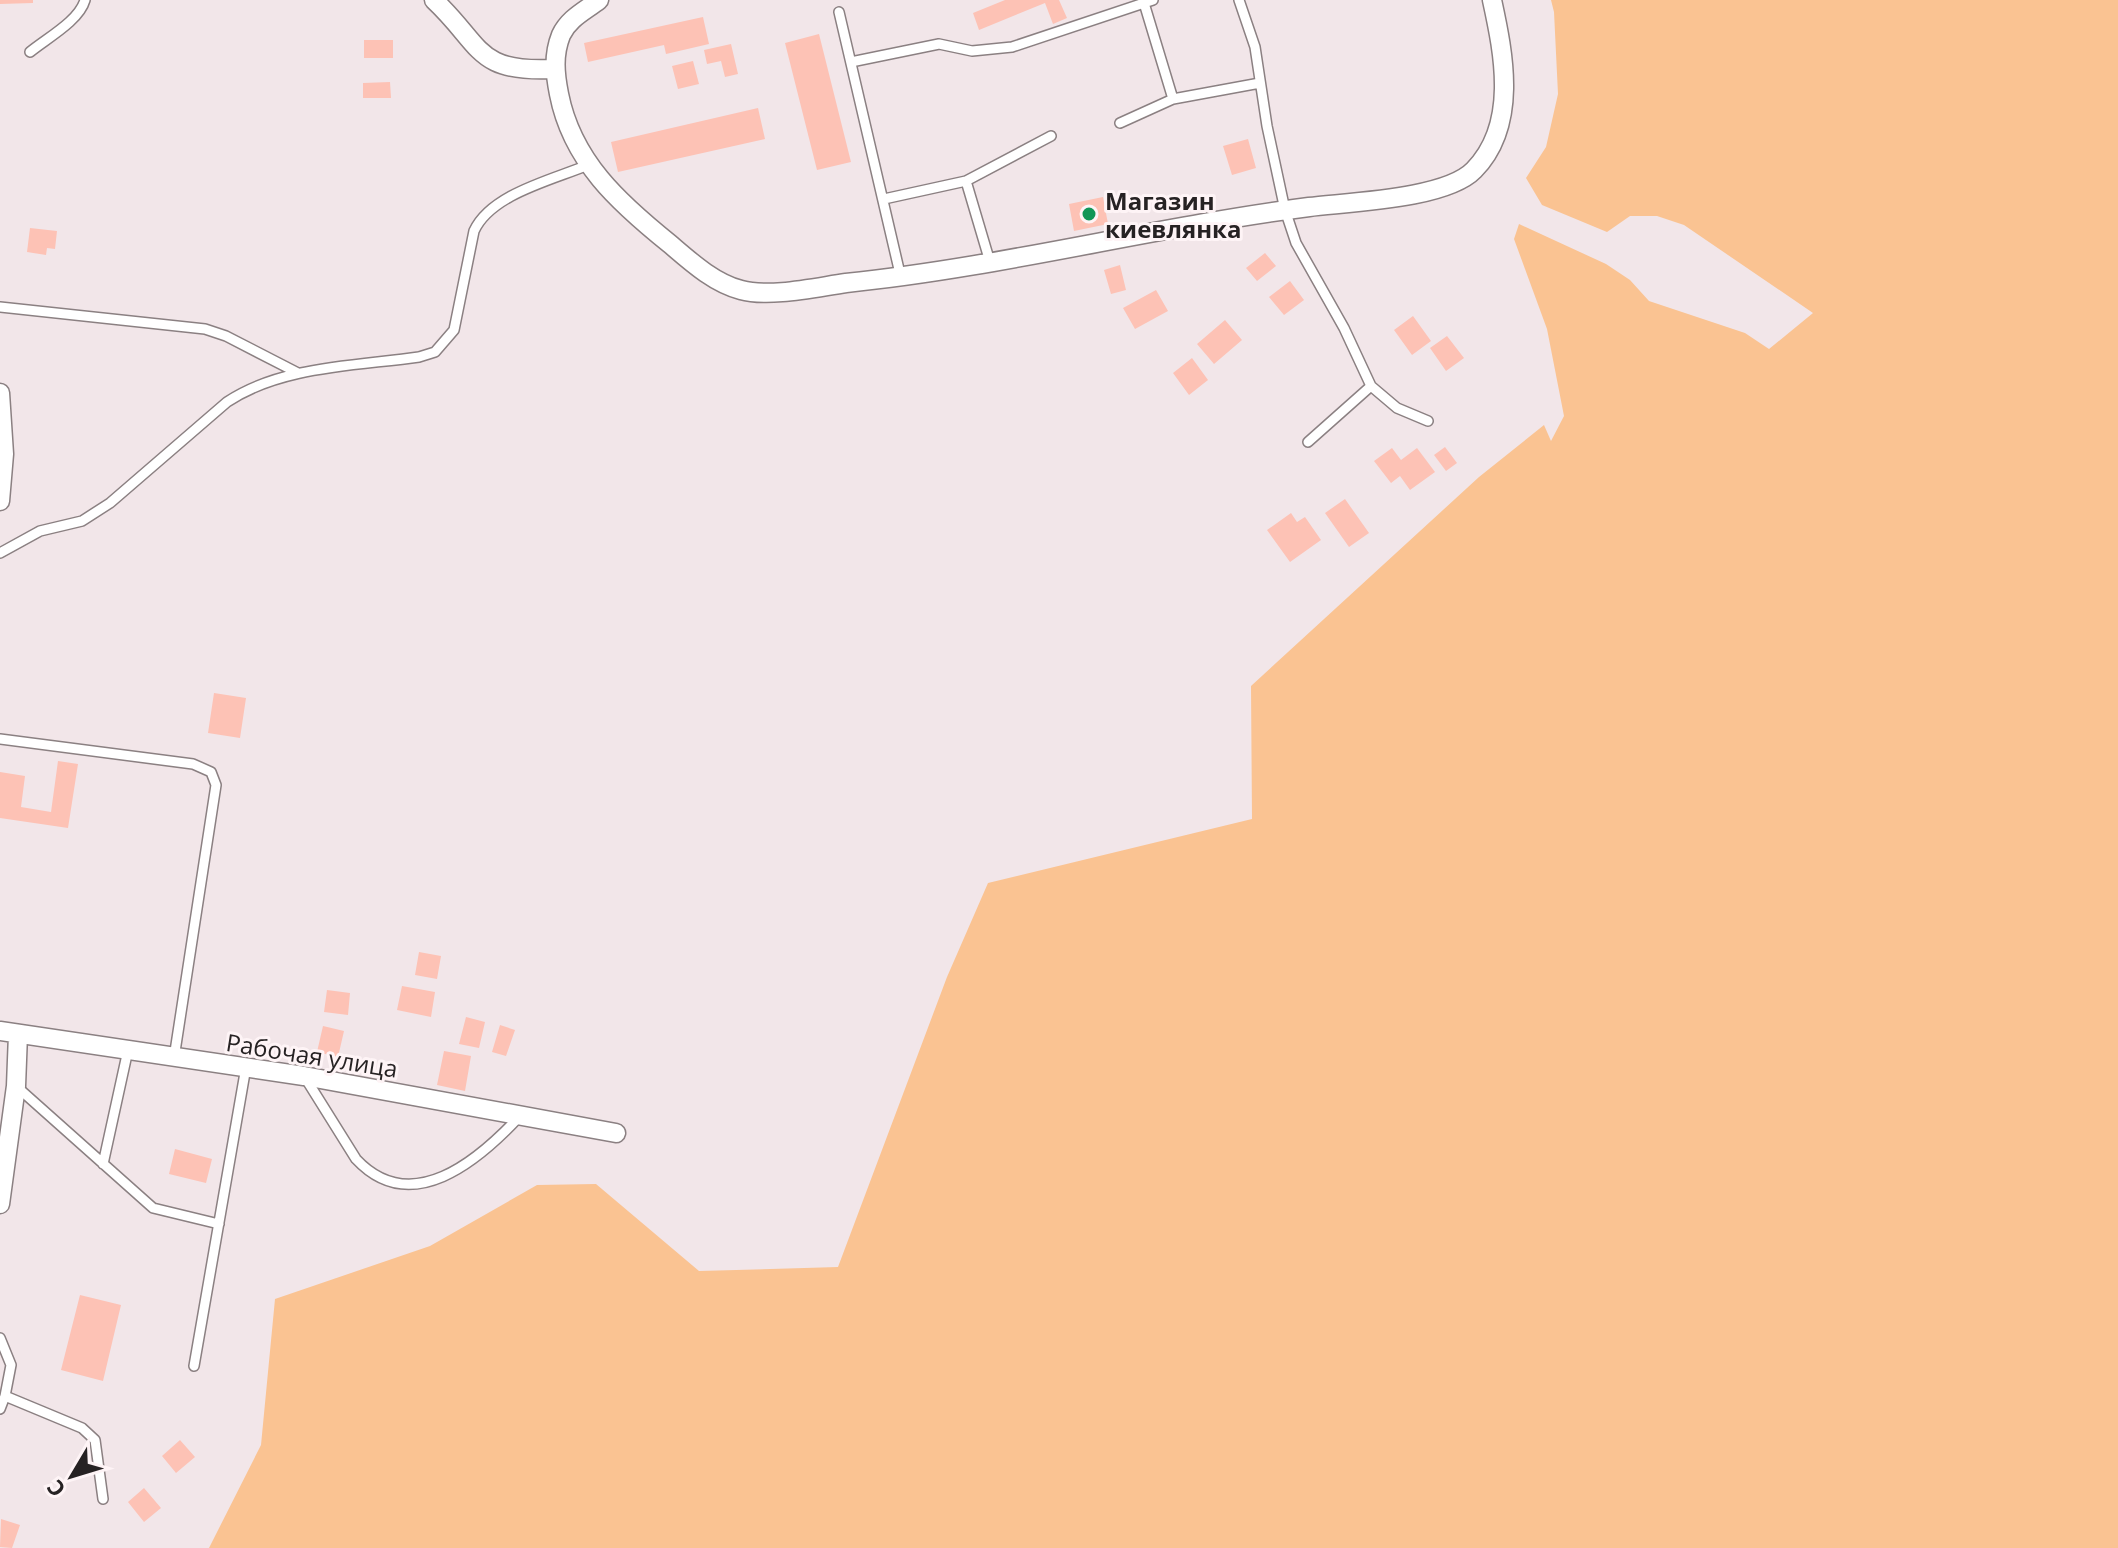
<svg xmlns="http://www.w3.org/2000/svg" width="2118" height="1548" viewBox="0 0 2118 1548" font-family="'Open Sans',sans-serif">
<rect width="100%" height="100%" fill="#f2e6e9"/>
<path fill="#fac392" d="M1551 0H2118V1548H209L261 1445 275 1299 430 1246 537 1185 596 1184 699 1271 838 1267 947 977 988 883 1252 819 1251 686 1479 477 1544 425 1551 441 1564 416 1547 329 1514 239 1519 224 1606 264 1630 280 1649 301 1745 333 1769 349 1813 313 1684 225 1657 216H1630L1607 232 1542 205 1526 178 1546 147 1558 94 1554 12Z"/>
<path fill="#fdc2b5" d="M0 0H33V3L0 4Z
M1005 0H1059L1067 18 1053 24 1045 3 979 30 973 13Z
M703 17 709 44 666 54 664 45 588 62 584 43Z
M819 34 851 162 817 170 785 43Z
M364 40H393V58H364Z
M731 44 738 74 725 77 721 61 707 64 704 50Z
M693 61 699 84 678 89 672 66Z
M390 82 391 98H363V83Z
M758 108 765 139 618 172 611 142Z
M1248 139 1256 168 1232 175 1223 146Z
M1103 197 1108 224 1074 231 1069 204Z
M30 228 57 231 55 249 47 248 46 255 27 252Z
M1265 253 1276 266 1257 281 1246 268Z
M1120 265 1126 290 1111 294 1104 270Z
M1290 281 1304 300 1284 315 1269 297Z
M1156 290 1168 311 1135 329 1123 308Z
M1413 316 1431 341 1412 355 1394 330Z
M1225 320 1242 340 1214 364 1197 344Z
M1447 336 1464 358 1446 371 1430 348Z
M1192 358 1208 380 1189 395 1173 373Z
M1445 447 1457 463 1446 471 1434 455Z
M1392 448 1401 460 1417 448 1435 472 1410 490 1400 476 1391 483 1374 461Z
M1345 499 1369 533 1349 547 1325 513Z
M1291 513 1297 522 1305 517 1321 540 1290 562 1267 530Z
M214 693 246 698 240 738 208 733Z
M58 761 78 764 68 828 0 818V772L25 776 21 807 51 812Z
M419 952 441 956 437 979 415 975Z
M402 986 435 992 431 1017 397 1010Z
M327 990 350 993 348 1015 324 1012Z
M466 1017 485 1022 479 1048 459 1044Z
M500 1025 515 1030 506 1056 492 1052Z
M323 1026 344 1031 338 1057 317 1052Z
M444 1051 471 1056 465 1091 437 1085Z
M175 1149 212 1159 206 1183 169 1174Z
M80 1295 121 1305 103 1381 61 1370Z
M180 1440 195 1457 176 1473 162 1456Z
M144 1488 161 1508 144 1522 128 1502Z
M1 1519 20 1525 12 1548 0 1547Z"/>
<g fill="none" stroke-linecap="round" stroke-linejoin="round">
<defs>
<path id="lane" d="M1239 0 1255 47 1267 126 1285 210 1296 243 1344 328 1371 386 1308 442
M1144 3 1173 99
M839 12 901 278
M30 52C47 38 79 21 85 0
M851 62 939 44 972 51 1012 47 1153 0
M1120 123 1173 99 1260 83
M966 181 990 262
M884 199 966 181 1051 136
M0 307 205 329 226 336 298 373
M1371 386 1397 408 1428 421
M0 553 40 531 82 521 110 503 227 402C281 366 355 366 419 357L435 352 454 330 474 231C491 194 552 180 588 165
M0 739 193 764 211 772 216 785 174 1058
M306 1079 356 1159C411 1218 478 1161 520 1116
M16 1086 153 1208 219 1224
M103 1164 128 1050
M0 1338 11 1365 5 1396 82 1428 95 1440 103 1499
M194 1366 246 1067
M0 1409 5 1396"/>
<path id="street" d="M434 0C483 46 475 73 554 69
M599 0C585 11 569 18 561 35 553 55 555 74 559 94 572 161 619 203 670 244 691 262 714 283 741 290 770 298 817 287 846 283 1002 267 1154 227 1309 207 1350 202 1446 199 1474 170 1518 125 1504 55 1492 0
M0 393 4 454 0 501
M0 1031 304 1076 616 1133
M0 1204 16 1086 18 1034"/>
</defs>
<use href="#lane" stroke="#8b8082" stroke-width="12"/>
<use href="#street" stroke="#8b8082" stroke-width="21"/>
<use href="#lane" stroke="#fff" stroke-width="9"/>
<use href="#street" stroke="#fff" stroke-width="18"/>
</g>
<circle fill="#119656" stroke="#fef4f6" stroke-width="3" cx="1089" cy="214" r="8"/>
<g text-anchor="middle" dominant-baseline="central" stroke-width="6" stroke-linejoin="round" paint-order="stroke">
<g font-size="24" font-weight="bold" fill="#262223" stroke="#fef4f6" text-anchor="start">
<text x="1105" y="200">Магазин<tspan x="1105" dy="28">киевлянка</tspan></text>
</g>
<g font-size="24" fill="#262223" stroke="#fef4f6">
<text transform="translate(312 1055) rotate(9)">Рабочая улица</text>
</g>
</g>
<g transform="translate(72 1476) rotate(232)" stroke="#fef4f6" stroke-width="6" paint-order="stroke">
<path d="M0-6L14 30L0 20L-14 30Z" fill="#262223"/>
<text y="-12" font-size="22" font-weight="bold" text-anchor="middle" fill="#262223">С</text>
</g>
</svg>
